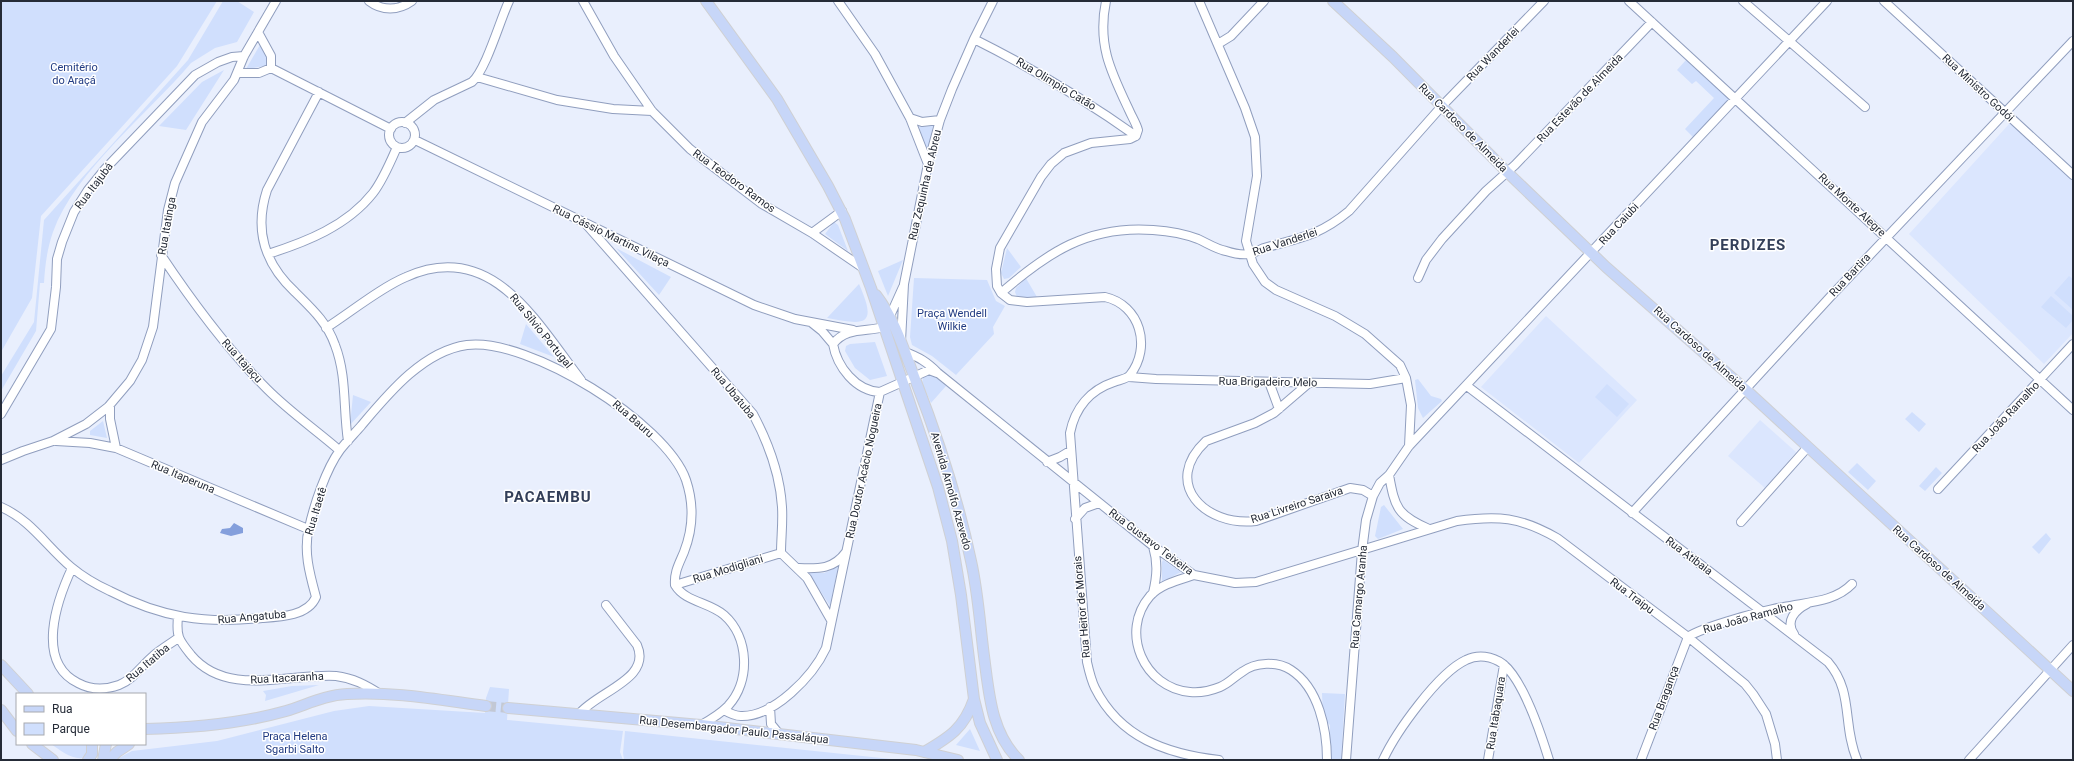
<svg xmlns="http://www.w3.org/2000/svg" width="2074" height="761" viewBox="0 0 2074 761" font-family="Roboto,sans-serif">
<rect width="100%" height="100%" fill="#e9effd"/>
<path fill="#dbe6fe" d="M2010 123 2073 181V333L2044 364 1909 234Z
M1546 316 1637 400 1579 463 1481 387Z
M1760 420 1796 452 1765 488 1728 456Z"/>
<path fill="#d0dffd" d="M1 1H217L177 66 41 216 32 298 1 352Z
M223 1H237L254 12 237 42 215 48 191 63C148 114 75 171 53 232 47 249 45 266 44 283H40L36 331 1 391V376L34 322 44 220 188 60Z
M261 43 271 65 246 69Z
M1686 60 1730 98 1694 138 1685 129 1714 98 1696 81 1692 84 1677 70Z
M224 70 186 130 159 126 202 82Z
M933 126 927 152 919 127Z
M834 222 838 225 848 251 825 234Z
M616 248 671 277 659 295Z
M1007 248 1021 267 1009 278 1004 279 1001 273Z
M903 260 888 296 878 271Z
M2069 276 2073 279V310L2054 293Z
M914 278 987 280 996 301 1005 306 993 327 994 334 956 375 932 356 912 345 910 337Z
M1026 278 1027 280 1037 297H1017L1015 292 1016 288Z
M859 284C878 327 865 325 827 318Z
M2051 296 2073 316V320L2066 328 2041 307Z
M526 324 554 357 520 344Z
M875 342 887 376 870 380 855 368 845 351 846 346 850 344Z
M927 376H934L946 386 931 403 922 383 923 378Z
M1418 379 1431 396 1441 399 1442 401 1423 418 1418 408 1415 380Z
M1607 384 1629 404 1617 417 1595 397Z
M353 395 371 402 350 425Z
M1912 412 1926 424 1919 432 1905 419Z
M103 421 107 438 90 435V431Z
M1857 463 1876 481 1868 490 1848 472Z
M1936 467 1942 473 1925 491 1919 486Z
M1384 505 1403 529 1378 539 1375 536 1381 507Z
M2046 533 2051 539 2039 554 2032 547Z
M1163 560 1181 572 1162 582V562Z
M838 567 830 606 809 573H824Z
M319 685 265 701 266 695 263 691 292 686Z
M490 687 509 689 507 720 623 731 620 752 623 760H115L132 751 217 741 334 711 369 706 485 713 486 698Z
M1322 693 1345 694 1341 760H1330V725L1323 718Z
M970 729 980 751 956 745Z
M625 731 891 759 895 760H624L623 753Z
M51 744H86L91 747 83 758C72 760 60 750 51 744Z"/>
<path fill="#849fdc" d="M234 523 243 528V533L231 536 220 533 222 529 230 528Z"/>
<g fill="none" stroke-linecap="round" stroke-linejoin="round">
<path stroke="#c2c8d5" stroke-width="10" stroke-dasharray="10 5" stroke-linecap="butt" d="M486 706 508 708"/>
<defs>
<path id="minor" d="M369 1C382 11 398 11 412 1
M583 1 614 56 652 111 690 149 762 204 812 233 863 268
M838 1 875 54 910 118 928 164
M1106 1C1097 45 1111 72 1129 110 1132 117 1136 123 1138 130L1136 136 1130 139 1091 143 1064 153 1051 164 1041 177 1000 248 996 269 997 286 1001 293 1010 300 1027 302 1105 297C1140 305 1152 347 1130 375 1127 379 1119 380 1114 382 1090 390 1075 408 1070 433L1087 662C1089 671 1091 680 1095 688 1120 738 1167 754 1219 760
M1199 1 1245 108 1255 137 1257 176 1246 241 1253 264 1265 282 1276 290 1335 316 1365 334 1400 365 1406 378 1411 405 1409 446
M1629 1 2073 410
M1743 1 1865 107
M1884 1 2073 175
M259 34 271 56V68
M974 39C1030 67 1084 99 1136 136
M1218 44 1231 36 1264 1
M271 68 391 129
M238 73H259L271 68
M477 77 557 100 613 109 652 111
M319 92 267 190C254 230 264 263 295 292 311 308 327 322 335 345 347 376 343 408 348 441
M910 118 922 122 940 120
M389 135a13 13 0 1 1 26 0a13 13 0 1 1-26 0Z
M405 123 434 100 472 82C486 70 500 20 509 1
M415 140 754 305 795 319 853 330
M585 223 753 414C769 444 780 474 782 507 783 523 781 538 781 553L807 578 831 620
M812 233 842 211
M268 254C306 242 347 226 373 193 383 180 390 163 397 147
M161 255C193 303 227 349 267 389 290 412 316 430 339 450
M1418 278 1426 260 1442 239 1486 191 1515 165 1652 22
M903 287 885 327C865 332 846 327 833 344 837 367 856 391 880 392L929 370 937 373
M1001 293C1047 253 1088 225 1153 230 1167 231 1185 234 1198 239 1207 243 1216 249 1226 251 1232 253 1243 255 1250 254 1254 253 1259 250 1264 248 1299 238 1319 236 1349 211L1442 106 1544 1
M812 323 822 331 833 344
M326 328C351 312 380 288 406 277 492 238 537 323 581 380
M901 341 904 284 928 164 940 120 952 89 974 39 993 1
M905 352C919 357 927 362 938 373L1153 546 1194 575 1235 583 1256 582 1457 521C1498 515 1520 517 1557 538L1688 637 1745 684 1753 694 1766 714 1775 744 1777 760
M1129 377 1156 379 1370 384 1406 378
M1269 382 1279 409
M1309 383 1274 413 1255 423 1206 441C1161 483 1205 527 1256 521L1350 488 1363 490 1373 496
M1467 386 1828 662C1854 692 1842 724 1857 760
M110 405V419L116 448
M1 414 51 329 56 287 57 259 62 242 74 212 88 190 105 169 195 75 218 62 232 57 244 56
M56 441 90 443 116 448 308 529
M1 460 23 451 53 441 86 424 108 407 130 381 142 360 153 327 168 210 175 183 202 122 234 80 244 56 276 1
M1047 462 1060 457 1070 451
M1389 475C1395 508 1397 515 1429 529
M1938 489 2073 344
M1 507C31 520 47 547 71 567 83 577 97 585 110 591 162 618 205 624 262 618 280 617 308 616 316 597 310 575 303 551 309 528 314 505 326 469 340 450 346 442 354 434 361 426 388 394 423 351 467 345 528 337 666 423 686 480 694 504 693 529 684 552 679 564 674 572 675 585 685 602 709 602 724 615 749 637 751 681 728 706 721 713 710 720 701 725
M1632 513 1831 296 2073 41
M1075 519 1085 508 1099 503
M1741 522 1807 448
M1153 546C1158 563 1157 576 1153 593
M72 568C57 600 35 662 78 683 91 690 105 690 119 685 133 680 142 665 153 656 161 649 170 644 178 638
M799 568C819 569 834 569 846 552
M1194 575C1179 580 1161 584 1150 596 1119 632 1144 688 1190 692 1200 693 1210 691 1220 687 1228 684 1234 677 1242 672 1255 662 1277 661 1291 670 1319 688 1327 730 1327 760
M675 585 781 553
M178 617C176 637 179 640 191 655 227 698 289 673 336 676 353 678 366 685 380 694
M1794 634C1785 621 1795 610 1807 604
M770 707 771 724 780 735
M724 710C729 713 734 716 741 716 774 717 813 676 826 648L880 392
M579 714C598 691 652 679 637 645L606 605
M1346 760 1362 551 1366 520 1373 496 1380 483 1389 475 1409 446 1827 1
M1383 760C1396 732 1438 673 1466 660 1478 654 1492 656 1503 664 1524 681 1541 734 1549 760
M1488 760 1504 665
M1641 760 1688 637C1702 627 1765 610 1784 607 1807 602 1835 602 1852 584
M1969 760 2073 645"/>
<path id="major" d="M706 1 777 99 828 186 845 219 871 288 938 487 952 541 961 595 974 699 980 723 997 760
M1333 1 1393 57 1507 172 1606 267 1745 389 2073 691
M876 295C895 320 904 350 915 379 938 438 958 499 971 561 978 592 980 625 984 656 989 693 991 733 1019 760
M1 665 28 694
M508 708 701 725 916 750 958 760
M1 710 17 731
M145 729C192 728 240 724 286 711 306 705 325 695 347 694 393 691 440 700 486 706
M32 744 53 760
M924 752C950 737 964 728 974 699
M88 760 92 754V744
M103 760 106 744
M109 760 117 752 129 744"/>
</defs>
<use href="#minor" stroke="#909ebe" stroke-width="10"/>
<use href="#major" stroke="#cfd0d3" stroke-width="12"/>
<use href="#minor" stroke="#fff" stroke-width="8"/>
<use href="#major" stroke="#c7d6f8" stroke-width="10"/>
</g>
<g text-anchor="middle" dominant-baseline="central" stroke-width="3" stroke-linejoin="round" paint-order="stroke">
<g font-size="11" fill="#252b37" stroke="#fff">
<text transform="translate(1493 54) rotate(-46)">Rua Wanderlei</text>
<text transform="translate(1056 84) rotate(31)">Rua Olimpio Catão</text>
<text transform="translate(1978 88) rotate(43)">Rua Ministro Godói</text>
<text transform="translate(1580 98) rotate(-46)">Rua Estevão de Almeida</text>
<text transform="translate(1463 128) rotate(45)">Rua Cardoso de Almeida</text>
<text transform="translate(734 181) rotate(36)">Rua Teodoro Ramos</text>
<text transform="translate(925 185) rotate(-77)">Rua Zequinha de Abreu</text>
<text transform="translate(94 186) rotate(-53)">Rua Itajubá</text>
<text transform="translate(1852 205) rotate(43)">Rua Monte Alegre</text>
<text transform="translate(1619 224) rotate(-47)">Rua Caiubi</text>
<text transform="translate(167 226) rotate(-80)">Rua Itatinga</text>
<text transform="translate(611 236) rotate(26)">Rua Cássio Martins Vilaça</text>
<text transform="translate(1285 242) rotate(-18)">Rua Vanderlei</text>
<text transform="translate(1850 275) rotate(-47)">Rua Bartira</text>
<text transform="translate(541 331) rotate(51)">Rua Sílvio Portugal</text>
<text transform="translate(1700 349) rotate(42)">Rua Cardoso de Almeida</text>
<text transform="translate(242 361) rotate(48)">Rua Itajaçu</text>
<text transform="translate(1268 382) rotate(1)">Rua Brigadeiro Melo</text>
<text transform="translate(733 393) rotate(50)">Rua Ubatuba</text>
<text transform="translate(2006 417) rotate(-47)">Rua João Ramalho</text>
<text transform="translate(633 419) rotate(41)">Rua Bauru</text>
<text transform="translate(864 471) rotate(-78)">Rua Doutor Acácio Nogueira</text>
<text transform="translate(183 477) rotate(23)">Rua Itaperuna</text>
<text transform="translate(951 491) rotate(74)">Avenida Arnolfo Azevedo</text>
<text transform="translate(1297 505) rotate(-18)">Rua Livreiro Saraiva</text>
<text transform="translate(316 511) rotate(-73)">Rua Itaetê</text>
<text transform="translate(1151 542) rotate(37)">Rua Gustavo Teixeira</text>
<text transform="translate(1689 556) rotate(37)">Rua Atibaia</text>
<text transform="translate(1939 568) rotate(42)">Rua Cardoso de Almeida</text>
<text transform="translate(728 569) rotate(-17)">Rua Modigliani</text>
<text transform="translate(1632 596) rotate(37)">Rua Traipu</text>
<text transform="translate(1359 597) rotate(-85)">Rua Camargo Aranha</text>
<text transform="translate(1082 607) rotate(-95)">Rua Heitor de Morais</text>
<text transform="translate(252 617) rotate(-5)">Rua Angatuba</text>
<text transform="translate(1748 618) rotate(-15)">Rua João Ramalho</text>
<text transform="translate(148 663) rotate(-40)">Rua Itatiba</text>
<text transform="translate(287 678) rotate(-3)">Rua Itacaranha</text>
<text transform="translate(1664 698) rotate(-70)">Rua Bragança</text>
<text transform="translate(1496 713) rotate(-81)">Rua Itabaquara</text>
<text transform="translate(734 730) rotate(6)">Rua Desembargador Paulo Passaláqua</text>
</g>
<g font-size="11" fill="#213b82" stroke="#fff">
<text x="74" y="67">Cemitério<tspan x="74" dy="13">do Araçá</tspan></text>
<text x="952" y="313">Praça Wendell<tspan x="952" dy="13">Wilkie</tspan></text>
<text x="295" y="736">Praça Helena<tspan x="295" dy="13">Sgarbi Salto</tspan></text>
</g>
<g font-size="15" font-weight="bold" letter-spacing="1" fill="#333f59" stroke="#fff">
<text x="1748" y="245">PERDIZES</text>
<text x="548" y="497">PACAEMBU</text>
</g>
</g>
<rect width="2074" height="761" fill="none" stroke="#252b37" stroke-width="4"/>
<rect x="16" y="693" width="130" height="52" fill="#ffffff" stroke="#a8aaaf"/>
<rect x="24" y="706" width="20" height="6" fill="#c7d6f8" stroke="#a8aaaf"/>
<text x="52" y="713" font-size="12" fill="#252b37">Rua</text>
<rect x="24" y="723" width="20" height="12" fill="#d0dffd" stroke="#a8aaaf"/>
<text x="52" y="733" font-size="12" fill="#252b37">Parque</text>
</svg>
